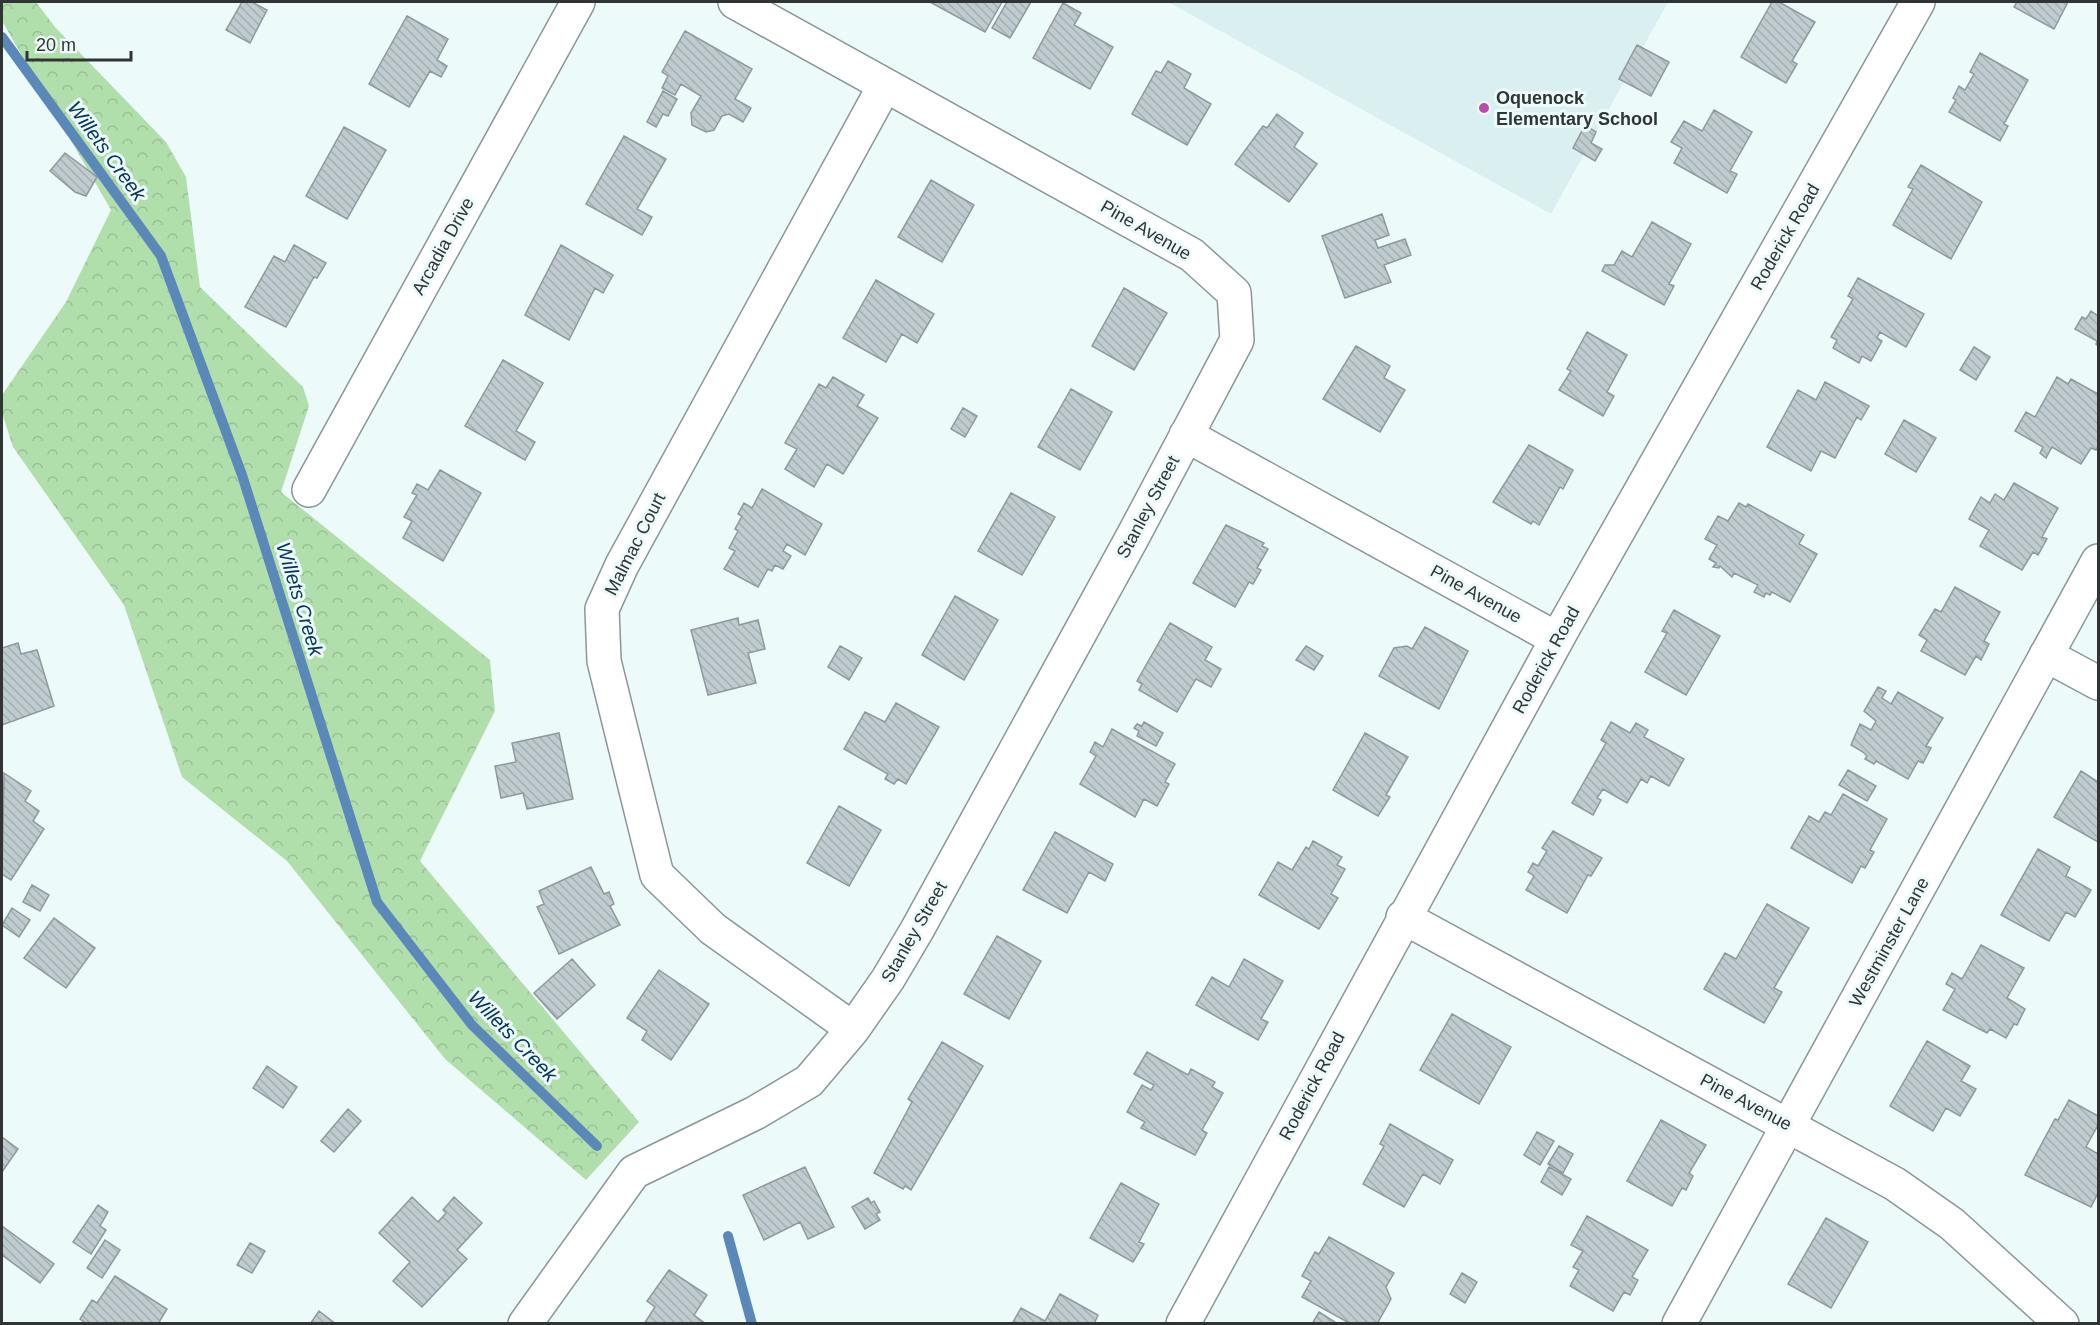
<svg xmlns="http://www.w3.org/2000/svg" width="2100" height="1325" viewBox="0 0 2100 1325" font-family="Helvetica,sans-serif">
<defs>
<pattern id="forest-crowns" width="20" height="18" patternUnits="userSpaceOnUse" patternTransform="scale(1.5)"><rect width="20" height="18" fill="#b1dfac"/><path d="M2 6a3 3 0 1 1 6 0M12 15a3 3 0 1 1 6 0" fill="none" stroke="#99c095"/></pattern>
<pattern id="building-back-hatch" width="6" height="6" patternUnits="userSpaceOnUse" patternTransform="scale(1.5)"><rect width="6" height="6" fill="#c0cbcf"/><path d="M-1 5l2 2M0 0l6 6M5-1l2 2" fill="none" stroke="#a5afb2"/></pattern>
</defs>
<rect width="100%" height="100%" fill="#edfafa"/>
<path fill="#daefef" d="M1168 2H1668L1551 214Z"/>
<path fill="url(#forest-crowns)" d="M2 2H36L55 27 166 142 186 177 200 287 303 387 309 406 281 492 490 660 495 711 420 861 639 1122 586 1180 445 1059 287 861 182 777 124 605 13 447 2 413V395L66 302 111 210 2 21Z"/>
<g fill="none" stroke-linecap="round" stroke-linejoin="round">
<path stroke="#5a89b9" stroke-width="10" d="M2 37 161 256 242 475 377 902 472 1025 597 1146
M728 1236 752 1324"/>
</g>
<path fill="url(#building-back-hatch)" stroke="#8f999d" stroke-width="1.5" d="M242 2H252L267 10 250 43 226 30Z
M930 2H1002L985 32Z
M1007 2H1031L1010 38 992 28Z
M1772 2H1779L1815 22 1792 61 1797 64 1786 83 1741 57Z
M2017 2H2068L2054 29 2014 7Z
M1063 3 1081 13 1074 25 1113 47 1090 89 1033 58Z
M407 16 448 39 437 60 447 66 441 77 430 71 409 107 369 84Z
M685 31 752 69 735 99 751 108 743 122 729 114 722 116 714 130 706 132 692 125 691 113 701 96 681 84 675 95 662 88 668 76 662 72Z
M1637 45 1669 62 1651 96 1619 79Z
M1980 53 2028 80 2004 124 2008 126 2000 141 1949 112 1956 100 1953 98 1959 86 1965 90 1974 74 1970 72Z
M1168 61 1191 74 1184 88 1211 104 1187 145 1132 114 1156 71 1161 73Z
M663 91 677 99 668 116 663 114 656 127 647 122Z
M1714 110 1752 132 1730 171 1737 174 1727 193 1674 163 1682 148 1671 142 1684 121 1702 131Z
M1277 114 1303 133 1294 147 1317 164 1289 202 1235 164 1263 126 1267 128Z
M1585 125 1596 132 1591 143 1602 149 1595 161 1573 148Z
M344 127 386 150 347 219 306 196Z
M624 136 666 159 637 209 652 217 642 235 586 204Z
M65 153 97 177 86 196 75 192 50 171Z
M1921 165 1982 202 1951 259 1893 225 1913 189 1908 187Z
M931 180 974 205 942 262 898 237Z
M1382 214 1389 235 1375 240 1378 248 1405 239 1411 255 1384 265 1391 282 1345 298 1322 236Z
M1652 222 1691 244 1669 284 1674 286 1664 305 1602 271 1605 265H1614L1622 251 1632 257Z
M294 245 326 263 317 278 314 277 286 327 245 307 274 256 285 262Z
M561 245 613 275 603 293 595 288 569 340 525 315Z
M1858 278 1924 314 1906 347 1880 332 1877 338 1882 341 1871 361 1862 356 1859 363 1833 348 1837 340 1831 337 1853 299 1848 296Z
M876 280 934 314 917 343 902 334 886 362 843 338Z
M1124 288 1167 313 1134 370 1092 346Z
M2091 311 2098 316V346L2096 344 2097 341 2075 329 2082 317 2086 319Z
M1587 332 1627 355 1607 392 1614 396 1603 416 1559 390 1571 371 1567 369Z
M1356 346 1390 366 1384 378 1405 390 1380 432 1323 399Z
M1974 347 1990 357 1976 380 1960 370Z
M503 360 543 383 516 431 535 442 525 460 465 426Z
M833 377 864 395 857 406 878 418 843 474 827 464 814 487 785 469 797 449 785 443 819 384 826 388Z
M2057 377 2068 384 2071 379 2098 394V446L2096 450 2091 448 2081 464 2052 447 2046 458 2040 453 2043 447 2015 431 2026 412 2035 417Z
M1825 382 1869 406 1861 420 1857 417 1835 458 1821 451 1811 471 1767 447 1798 390 1816 400Z
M1071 389 1112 412 1080 470 1038 447Z
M963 408 977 416 965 437 951 429Z
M1904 420 1936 438 1916 472 1885 454Z
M1529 445 1573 470 1563 489 1560 487 1539 525 1533 521 1531 524 1493 502Z
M440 470 481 493 443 561 403 538 412 521 404 517 417 495 412 493 417 484 428 490Z
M2014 483 2058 508 2042 537 2047 539 2038 555 2033 552 2022 570 1980 546 1989 530 1969 519 1981 497 1990 503 1995 494 2004 500Z
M762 489 822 524 805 555 787 544 783 551 791 556 783 569 775 565 772 571 768 569 758 587 724 569 735 551 729 548 738 531 735 529 742 516 738 514 744 503 752 508Z
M1011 493 1055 517 1022 575 978 551Z
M1739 503 1746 507 1748 504 1804 535 1799 544 1817 554 1790 602 1772 592 1770 595 1766 593 1764 597 1754 592 1758 585 1734 573 1732 577 1720 566 1719 568 1713 567 1716 563 1709 559 1717 545 1705 539 1718 516 1728 521Z
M1226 525 1264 543 1262 546 1268 549 1257 568 1261 570 1253 584 1249 582 1235 607 1193 583Z
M1955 587 2000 612 1984 641 1989 644 1981 660 1976 656 1965 675 1921 651 1927 640 1919 635 1935 609 1941 612Z
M955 596 998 620 964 680 922 655Z
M1674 610 1720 636 1686 695 1645 672 1667 633 1662 631Z
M738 618 739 625 758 620 765 649 748 653 756 683 708 695 691 630Z
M1170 623 1212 647 1205 660 1221 669 1211 687 1196 679 1177 712 1139 690 1142 684 1137 681Z
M1425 627 1468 651 1439 709 1379 676 1394 648 1407 646 1412 649Z
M18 643 21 654 37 650 54 706 2 725V648Z
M840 646 862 658 849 680 828 667Z
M1306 646 1323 656 1314 670 1296 660Z
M1878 687 1886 691 1882 698 1891 704 1898 692 1943 718 1926 746 1931 748 1923 763 1918 761 1908 779 1876 761 1874 764 1865 759 1867 756 1863 752 1851 745 1860 724 1871 730 1876 721 1864 711Z
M896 703 939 727 906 784 898 779 894 784 885 779 888 774 844 749 865 712 885 722Z
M1144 722 1163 733 1156 746 1137 736 1139 731 1134 728 1137 724 1142 726Z
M1611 722 1630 733 1636 723 1648 730 1644 737 1684 759 1669 786 1651 776 1647 783 1641 779 1627 803 1603 789 1597 798 1601 800 1593 815 1572 803 1606 743 1601 740Z
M1112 729 1175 764 1165 782 1169 784 1157 806 1144 799 1135 817 1080 784 1096 756 1090 752 1095 742 1103 747Z
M559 733 573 799 527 809 523 793 501 798 495 766 516 762 512 743Z
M1365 733 1408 757 1386 795 1390 797 1378 816 1333 790Z
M1848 770 1876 786 1867 801 1839 785Z
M2081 771 2098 782V842L2054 817Z
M4 773 31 791 25 801 39 811 33 821 44 829 11 880 2 874Z
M1843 794 1887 819 1870 850 1874 852 1865 868 1861 866 1852 883 1791 848 1809 816 1819 822 1825 812 1831 815Z
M839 806 881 830 849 886 807 863Z
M1553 831 1602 858 1591 876 1588 875 1567 913 1526 890 1534 876 1528 872 1533 863 1538 866 1547 851 1542 848Z
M1055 832 1113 864 1105 881 1089 872 1067 913 1023 890Z
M1313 841 1342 857 1337 865 1345 869 1331 894 1338 898 1319 929 1259 895 1278 862 1292 870 1306 847 1309 849Z
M2038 849 2070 867 2066 876 2091 890 2075 917 2066 912 2049 941 2001 915Z
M591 867 604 894 609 892 614 904 610 906 620 925 559 954 537 907 544 904 539 891Z
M32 885 49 895 40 911 23 902Z
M1767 904 1809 928 1774 988 1782 992 1764 1023 1704 989 1725 953 1736 959Z
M12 908 30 920 19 937 2 925Z
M54 918 95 948 66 988 24 958Z
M997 936 1041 961 1009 1019 964 994Z
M1981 945 2024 968 2007 998 2025 1009 2017 1025 2014 1024 2006 1038 1990 1029 1987 1033 1943 1010 1955 989 1946 984 1952 973 1962 979Z
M572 959 595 985 557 1019 534 993Z
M1244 959 1283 981 1261 1019 1268 1022 1258 1040 1196 1005 1212 977 1229 987Z
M659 970 709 1004 671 1060 642 1040 647 1031 627 1018Z
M1452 1014 1511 1047 1479 1104 1420 1070Z
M1927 1041 1970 1066 1961 1081 1976 1089 1960 1116 1946 1108 1933 1131 1890 1106Z
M942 1042 983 1066 911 1190 905 1186 903 1189 874 1173 912 1102 908 1099Z
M1147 1052 1188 1075 1191 1069 1215 1082 1212 1087 1223 1093 1202 1130 1207 1133 1195 1155 1141 1128 1145 1122 1127 1112 1142 1085 1151 1090 1154 1085 1134 1074Z
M267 1066 297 1087 283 1108 253 1088Z
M2069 1100 2098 1116V1125L2086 1147 2098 1154V1193L2091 1207 2025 1175 2055 1119 2058 1120Z
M348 1109 361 1121 334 1152 321 1141Z
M1661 1120 1706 1145 1689 1173 1693 1176 1686 1190 1682 1188 1672 1206 1627 1181Z
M1390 1124 1453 1160 1440 1184 1423 1174 1404 1207 1363 1184 1384 1146 1380 1144Z
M1537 1132 1554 1141 1540 1165 1524 1155Z
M2 1137 18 1149 2 1172Z
M1559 1146 1573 1154 1563 1173 1548 1164Z
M805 1167 834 1227 808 1239 800 1222 764 1240 743 1195Z
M1549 1167 1571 1179 1562 1195 1541 1182Z
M1121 1183 1159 1204 1139 1242 1144 1244 1133 1262 1090 1238Z
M412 1197 438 1222 446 1213 443 1210 454 1197 482 1223 457 1250 467 1259 422 1307 393 1281 410 1262 379 1233Z
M868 1198 871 1203 874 1201 880 1212 876 1214 880 1220 865 1229 852 1207Z
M98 1205 108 1212 100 1226 106 1230 91 1254 73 1242Z
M1587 1216 1648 1250 1632 1277 1638 1280 1630 1295 1624 1292 1613 1311 1570 1286 1579 1270 1573 1267 1583 1251 1571 1245Z
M1826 1218 1868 1242 1831 1308 1788 1284Z
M2 1226 54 1264 40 1283 2 1255Z
M1329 1237 1394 1273 1386 1287 1391 1299 1377 1324H1351L1302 1297 1311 1281 1302 1276 1315 1252 1319 1254Z
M105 1240 120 1250 102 1278 87 1268Z
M250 1243 265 1251 252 1273 237 1265Z
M669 1270 707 1295 694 1315 706 1324H644L655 1307 647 1301Z
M1462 1273 1477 1282 1465 1303 1450 1294Z
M115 1276 167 1309 158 1324H87L80 1319 92 1300 97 1303Z
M1060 1294 1098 1315 1094 1324H1012L1021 1308 1045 1321Z
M319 1311 336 1324H310Z
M1319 1312 1338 1324H1312Z"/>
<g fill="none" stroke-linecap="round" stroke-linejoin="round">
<defs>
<path id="street" d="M1186 435 1557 639
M309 490 578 2
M2046 655 2098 683
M1403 917 1895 1184 1952 1224 2062 1324
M853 1029 713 929 657 875 604 661 602 609 622 565 885 85
M525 1324 634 1172 755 1113 809 1081 853 1029 888 979 917 930 1132 538 1237 340 1234 293 1192 255 735 2
M1183 1324 1562 630 1918 2
M1679 1324 2098 561"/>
</defs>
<use href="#street" stroke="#8b9696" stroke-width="36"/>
<use href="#street" stroke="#fff" stroke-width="33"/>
</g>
<circle fill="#ba4dab" stroke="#edfafa" stroke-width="2" cx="1484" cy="108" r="6"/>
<g text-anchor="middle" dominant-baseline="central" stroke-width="6" stroke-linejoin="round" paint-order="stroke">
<g font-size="18" font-weight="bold" fill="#303434" stroke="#edfafa" text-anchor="start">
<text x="1496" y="98">Oquenock<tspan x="1496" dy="21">Elementary School</tspan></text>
</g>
<g font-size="18" fill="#303434" stroke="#edfafa">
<text transform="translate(1146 230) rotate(30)">Pine Avenue</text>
<text transform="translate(1785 237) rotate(-60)">Roderick Road</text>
<text transform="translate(443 246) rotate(-61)">Arcadia Drive</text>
<text transform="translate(1148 507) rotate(-62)">Stanley Street</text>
<text transform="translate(635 544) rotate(-63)">Malmac Court</text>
<text transform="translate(1476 594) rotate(29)">Pine Avenue</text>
<text transform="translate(1546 660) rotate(-61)">Roderick Road</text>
<text transform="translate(914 932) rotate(-60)">Stanley Street</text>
<text transform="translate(1889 942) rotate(-61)">Westminster Lane</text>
<text transform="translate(1312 1086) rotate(-62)">Roderick Road</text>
<text transform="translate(1746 1102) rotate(28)">Pine Avenue</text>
</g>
<g font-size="20" font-style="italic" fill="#053561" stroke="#edfafa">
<text transform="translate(107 151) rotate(54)">Willets Creek</text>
<text transform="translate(300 599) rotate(73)">Willets Creek</text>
<text transform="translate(513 1036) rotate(46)">Willets Creek</text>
</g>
</g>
<rect width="2100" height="1325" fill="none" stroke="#303434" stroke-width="6"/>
<path d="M27 51v9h104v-9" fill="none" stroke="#303434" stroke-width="3"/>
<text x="36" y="51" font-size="18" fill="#303434" stroke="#edfafa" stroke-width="4.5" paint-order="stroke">20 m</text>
</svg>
